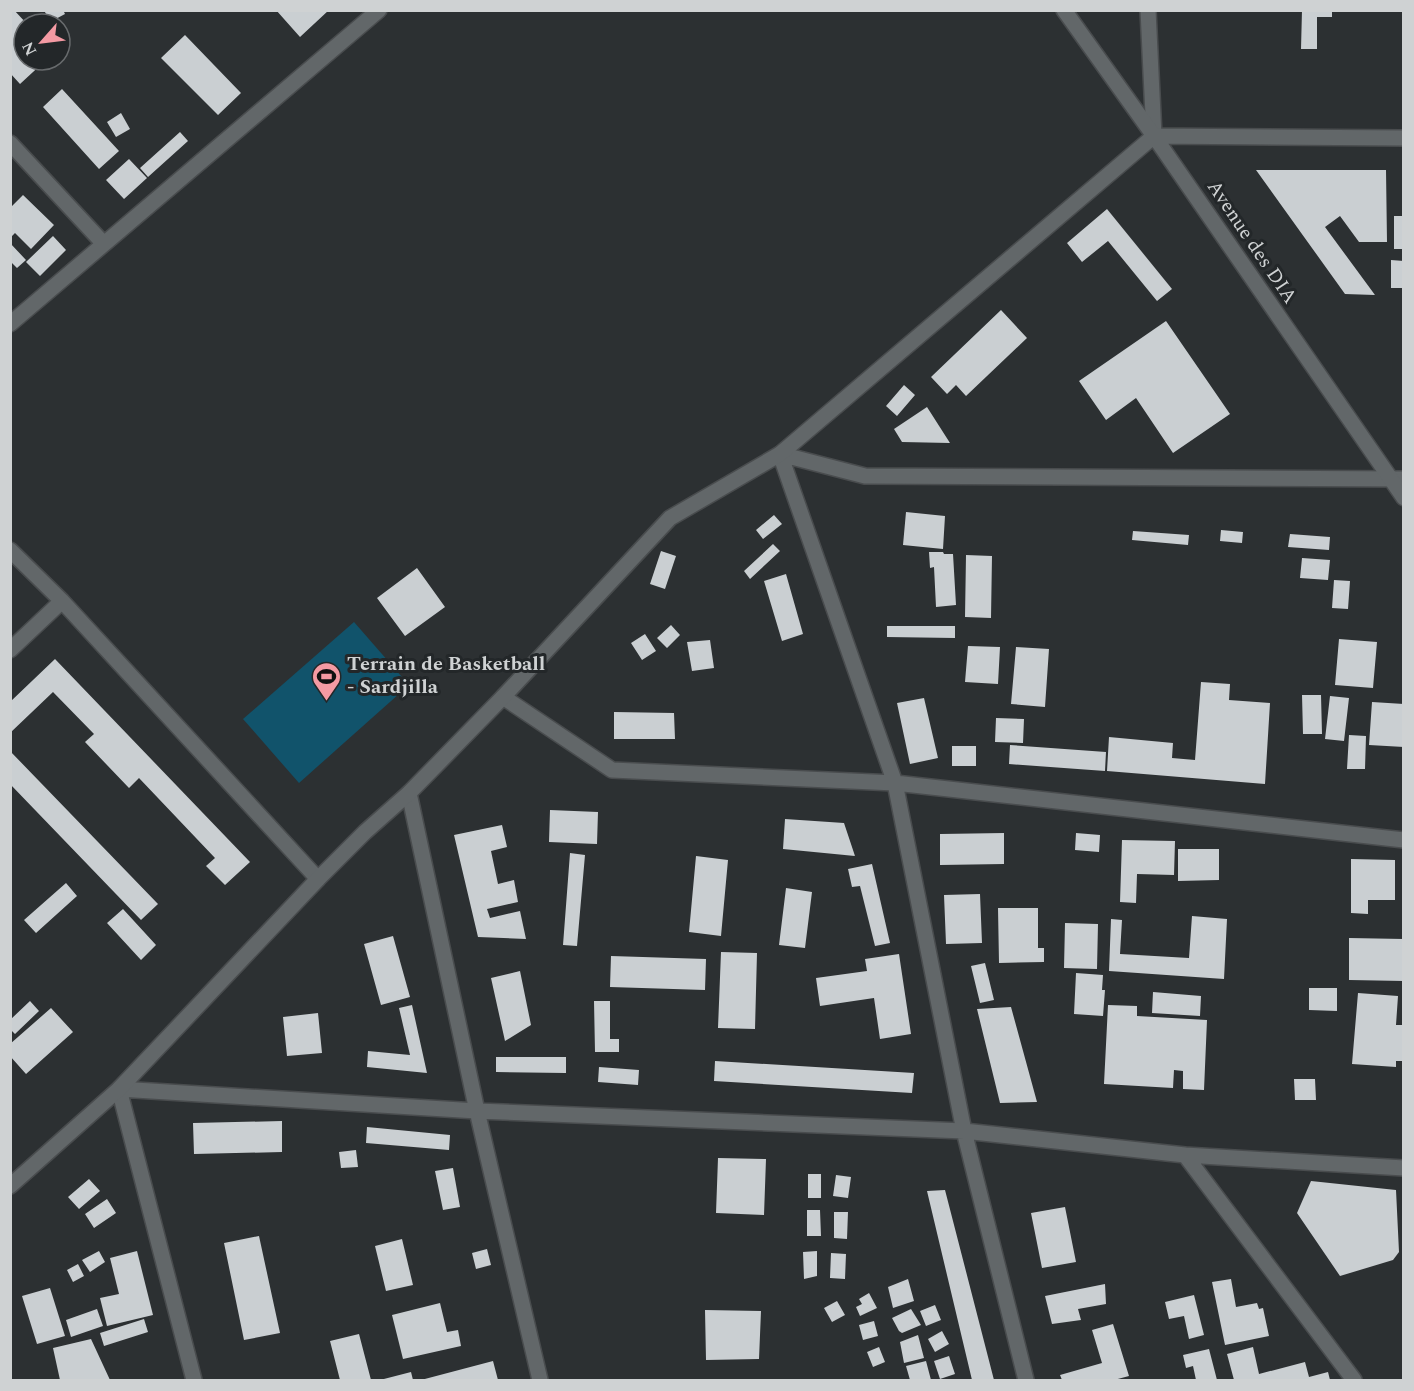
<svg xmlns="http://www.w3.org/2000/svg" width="1414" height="1391" viewBox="0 0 1414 1391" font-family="Spectral,serif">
<rect width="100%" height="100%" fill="#2c3032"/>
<path fill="#11536b" d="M354 622 409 685 299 783 243 719Z"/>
<path fill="#cacfd2" d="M10 10H14L27 24H24V60H46L20 84 10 73Z
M44 10H63L65 14 50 22Z
M276 10H329L300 37Z
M1302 10H1332V17H1317V49H1301Z
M185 35 241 93 218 115 161 58Z
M62 89 119 151 99 169 43 107Z
M121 113 130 129 116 137 107 122Z
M180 132 188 141 148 177 140 168Z
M129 159 147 178 124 199 106 180Z
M1256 170H1386L1387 242H1359L1340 216 1325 227 1375 295 1345 294Z
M23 195 54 225 31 249 15 233 10 238V208Z
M1107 209 1172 289 1157 301 1108 241 1082 262 1067 243Z
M1394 216H1404V249H1394Z
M53 236 66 250 40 276 26 262Z
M10 243 26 260 17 268 10 261Z
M1391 260 1404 261V288H1391Z
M1001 310 1027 338 966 396 956 385 947 394 931 377Z
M1166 321 1230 414 1173 453 1136 398 1106 420 1079 381Z
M904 385 915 395 897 416 886 406Z
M927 407 950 443 902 442 894 429Z
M906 512 945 516 943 549 903 545Z
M774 515 782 524 763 539 756 530Z
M1221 530 1243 532 1242 543 1220 541Z
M1133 531 1189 535 1188 545 1132 540Z
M1290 534 1330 537 1329 550 1288 547Z
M773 544 780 551 750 579 744 571Z
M661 551 676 556 665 589 650 584Z
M929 552H943L944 554H953L956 605 936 607 934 567 930 568Z
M966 555 992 556 991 618 965 617Z
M1302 558 1330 560 1328 580 1300 578Z
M417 568 445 607 405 636 377 598Z
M786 574 803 634 782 641 764 581Z
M1334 580 1350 581 1348 609 1332 608Z
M671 625 680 635 667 648 657 638Z
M887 626H955V638L887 637Z
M645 634 656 651 642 660 631 643Z
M1339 639 1377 642 1373 688 1335 685Z
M710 640 714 668 692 671 687 642Z
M968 646 1000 647 998 684 965 682Z
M1016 647 1049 649 1045 707 1011 704Z
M55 659 250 862 225 885 206 866 215 858 139 778 129 788 85 742 94 734 53 692 10 733V702Z
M1201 682 1230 684 1229 700 1270 703 1265 784 1107 771 1109 737 1173 743 1172 758 1195 760Z
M1302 695H1321L1322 734H1303Z
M1330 696 1349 698 1344 741 1325 739Z
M924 698 938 758 910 764 897 703Z
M1372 702 1404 704V747L1369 745Z
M614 712 674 713 675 739H614Z
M996 718 1024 719 1023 743 995 742Z
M1349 735 1366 736 1365 769H1347Z
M1010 745 1106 752 1105 771 1009 764Z
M952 746H976V766H952Z
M10 751 158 904 141 920 10 784Z
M550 810 598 812 597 844 549 842Z
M785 819 844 823 855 856 783 849Z
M502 825 507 847 491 851 498 884 514 880 518 902 487 909 490 918 520 911 526 939 478 937 454 835Z
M1004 833V864L940 865V834Z
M1076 833 1100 835 1099 852 1075 850Z
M1122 840 1175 841 1174 875 1137 874 1136 903 1120 902Z
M1178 849H1219V880L1178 881Z
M570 853 585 855 577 946 563 945Z
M696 856 728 860 721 936 689 932Z
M1351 859 1395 860V900H1368V914L1351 913Z
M872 864 890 943 875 946 860 886 852 887 848 869Z
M66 883 77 896 36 933 24 920Z
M786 888 812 892 805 948 779 945Z
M980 894 982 943 946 944 944 895Z
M998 908H1038V948H1044V962L999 963Z
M123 909 156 945 141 960 107 923Z
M1192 916 1227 919 1224 979 1109 971 1111 919 1122 920 1120 954 1189 958Z
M1065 923 1098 924 1097 969 1064 968Z
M393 936 410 997 381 1005 364 944Z
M1349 938 1404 939V981L1349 980Z
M721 952 757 953 755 1029 718 1028Z
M899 954 911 1034 880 1039 874 998 820 1006 816 978 867 971 865 959Z
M611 956 706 959 705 990 610 987Z
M985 963 994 1000 980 1003 971 966Z
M520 971 531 1025 505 1041 491 978Z
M1076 973 1103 975 1102 990H1105L1103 1016 1074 1014Z
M1309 988H1337V1011L1309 1010Z
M1153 992 1201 996 1200 1016 1152 1013Z
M1358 993 1398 996 1396 1025H1404V1061H1396V1067L1352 1064Z
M30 1001 39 1011 15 1034 10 1029V1020Z
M594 1001H610V1039H619V1052H595Z
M412 1005 427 1073 367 1067 368 1051 410 1055 399 1008Z
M1108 1005 1137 1006V1016L1207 1020 1204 1090 1183 1089V1071L1174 1070 1173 1088 1104 1084Z
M1011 1007 1037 1102 1000 1103 977 1009Z
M51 1008 73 1032 26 1074 10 1056V1044Z
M318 1013 322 1053 287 1056 283 1017Z
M496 1057H566V1073L496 1072Z
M715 1061 914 1073 912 1093 714 1081Z
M599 1067 639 1070 638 1085 598 1082Z
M1294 1079H1315L1316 1100H1295Z
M282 1121V1152L194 1154 193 1123Z
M367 1127 450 1135 449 1150 366 1143Z
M356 1150 358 1167 341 1168 339 1152Z
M718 1158 766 1159 764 1215 716 1213Z
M453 1168 460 1207 443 1210 435 1171Z
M808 1174H821V1198H808Z
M836 1175 851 1177 848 1198 833 1196Z
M89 1179 100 1191 79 1209 68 1197Z
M1311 1181 1396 1190 1399 1252 1393 1260 1340 1276 1297 1213Z
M945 1190 994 1380H972L927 1191Z
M107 1199 116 1213 94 1228 85 1214Z
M1065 1207 1076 1262 1042 1268 1031 1213Z
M807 1210H820L821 1236H807Z
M834 1212H848L847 1239 834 1238Z
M259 1236 280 1333 244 1340 224 1243Z
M402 1239 413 1285 386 1291 375 1246Z
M487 1249 491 1265 476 1269 472 1253Z
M99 1251 105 1262 90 1272 82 1260Z
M137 1251 153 1315 107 1326 100 1298 119 1294 110 1258Z
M817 1251V1276L804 1279 803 1252Z
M831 1253 846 1254 845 1279 830 1278Z
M78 1264 84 1276 73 1282 67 1270Z
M908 1279 914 1301 893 1308 888 1287Z
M1231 1279 1236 1307 1257 1303 1259 1309 1263 1308 1269 1336 1225 1345 1212 1282Z
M1105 1284 1106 1304 1078 1309 1081 1320 1052 1324 1045 1296Z
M50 1288 65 1336 37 1344 22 1296Z
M869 1293 877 1308 860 1316 856 1307 862 1304 859 1299Z
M1194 1295 1204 1335 1189 1339 1184 1316 1169 1319 1165 1302Z
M837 1301 845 1315 832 1322 824 1308Z
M440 1303 447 1332 458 1330 461 1346 403 1359 392 1315Z
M935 1305 941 1320 926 1326 920 1311Z
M97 1309 103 1326 71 1337 66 1320Z
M911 1309 921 1325 902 1333 899 1331 892 1318Z
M705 1310 761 1311 759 1359 706 1360Z
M144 1319 148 1332 104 1346 100 1333Z
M874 1321 878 1336 863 1340 859 1325Z
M1113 1324 1129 1376 1114 1380H1062L1060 1375 1102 1363 1092 1330Z
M942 1331 949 1344 935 1352 928 1339Z
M359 1334 371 1380H340L330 1341Z
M918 1335 924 1358 904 1363 900 1342Z
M91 1339 110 1380H60L53 1348Z
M879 1347 885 1362 873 1367 867 1352Z
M1253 1347 1259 1374 1305 1362 1309 1377 1328 1372 1330 1380H1234L1227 1354Z
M1209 1349 1217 1380H1196L1193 1366 1186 1368 1183 1355Z
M949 1356 955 1374 940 1379 934 1361Z
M493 1361 498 1380H421Z
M926 1361 931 1380H910L906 1366Z
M411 1372 413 1380H380Z"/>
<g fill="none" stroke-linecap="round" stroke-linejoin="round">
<defs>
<path id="minor" d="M1148 10 1154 136
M10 143 104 244
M10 324 379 10
M780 454 895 783 964 1131 1026 1380
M780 454 865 476 1404 479
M10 550 62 601 318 879
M10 650 62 601
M503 697 612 770 895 783 1404 840
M409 793 477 1111 540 1380
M1185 1155 1354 1380
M194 1380 119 1089 477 1111 964 1131 1185 1155 1404 1168"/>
<path id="tertiary" d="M1064 10 1154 136 1404 498
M10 1186 119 1089 318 879 365 832 409 793 503 697 670 518 780 454 1154 136 1404 138"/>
</defs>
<use href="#minor" stroke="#494c4e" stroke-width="18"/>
<use href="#tertiary" stroke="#494c4e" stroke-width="18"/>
<use href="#minor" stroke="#626769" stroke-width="15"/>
<use href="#tertiary" stroke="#626769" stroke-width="15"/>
</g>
<defs>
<symbol id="stadium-pin" viewBox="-11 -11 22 30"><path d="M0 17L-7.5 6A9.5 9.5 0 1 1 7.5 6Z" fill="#f49aa3" stroke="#232729"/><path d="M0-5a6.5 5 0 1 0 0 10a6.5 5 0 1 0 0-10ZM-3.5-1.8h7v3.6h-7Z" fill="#111"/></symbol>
</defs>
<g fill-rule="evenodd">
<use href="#stadium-pin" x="310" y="660" width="33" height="45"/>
</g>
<g text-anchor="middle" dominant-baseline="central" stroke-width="6" stroke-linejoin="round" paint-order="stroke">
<g font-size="20" fill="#cfd2d3" stroke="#232729">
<text transform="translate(1252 242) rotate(56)">Avenue des DIA</text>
</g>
<g font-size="20" font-weight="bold" fill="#cfd2d3" stroke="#232729" text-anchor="start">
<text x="347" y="664">Terrain de Basketball<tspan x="347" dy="23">- Sardjilla</tspan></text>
</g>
</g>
<rect width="1414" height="1391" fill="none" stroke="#cfd2d3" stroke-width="24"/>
<g transform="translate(42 42) rotate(242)"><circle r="28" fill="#232729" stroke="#686b6d" stroke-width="1.5"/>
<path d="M0-4.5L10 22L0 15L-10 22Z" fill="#f49aa3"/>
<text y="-9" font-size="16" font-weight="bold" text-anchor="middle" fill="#cfd2d3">N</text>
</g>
</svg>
